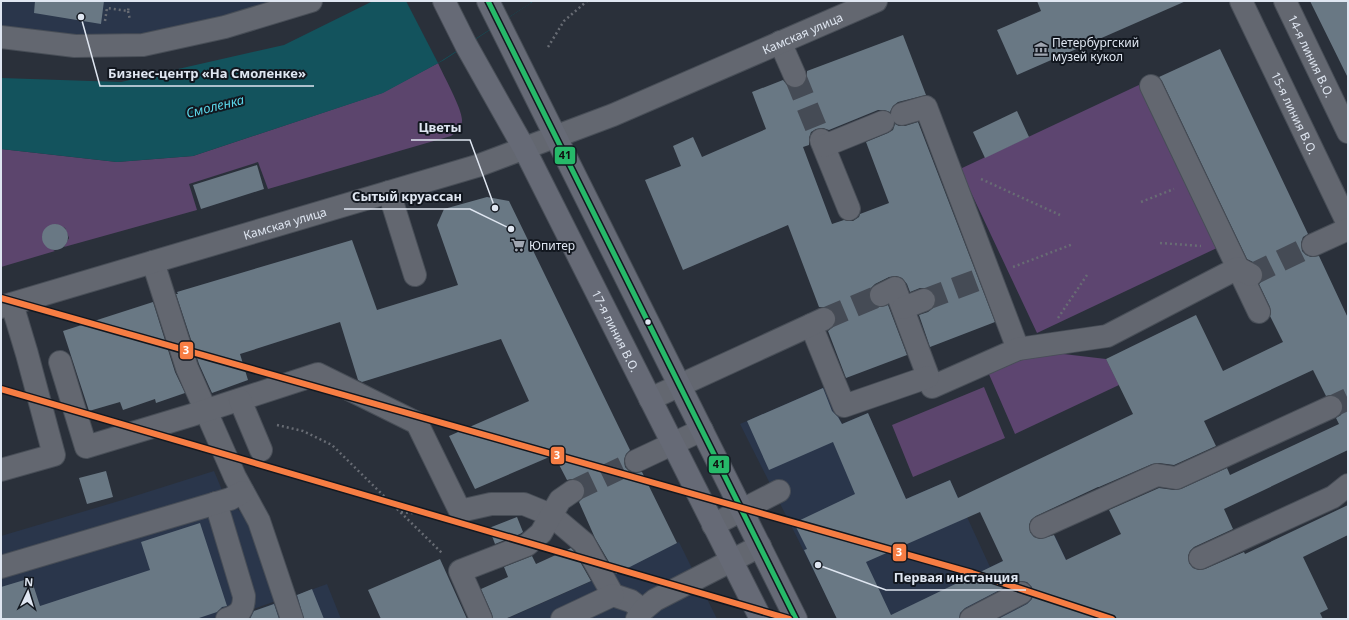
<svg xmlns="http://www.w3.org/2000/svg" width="1349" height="620" viewBox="0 0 1349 620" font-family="'Noto Sans',sans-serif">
<rect width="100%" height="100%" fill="#2a303a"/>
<path fill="#2a364b" d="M2 1H275L226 19 140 35 64 36 1 28V10Z
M825 387 842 424 868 413 906 499 950 480 990 567 1055 536 1077 583 1161 619H838L740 424Z
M214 471 222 490 251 525 276 601 253 609V611L327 584 341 619H1V536L119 501Z
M679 542 717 619H506L677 543Z"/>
<path fill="#5c456d" d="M438 63C443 75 463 110 462 121 462 128 456 132 451 136L268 189 258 162 189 184 197 210 64 247 69 238 65 228 56 224 46 228 42 237 46 246 55 251 1 267V149L117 162 193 156 382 93Z
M984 387 1005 438 913 477 892 425Z"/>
<path fill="#5d4570" d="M1141 84 1219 247 1037 333 960 169Z
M1038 351 1106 359 1119 385 1015 434 988 372Z"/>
<path fill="#13535d" d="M373 1H534L444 60 383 93 193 156 117 162 1 149V78L121 82 284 45Z"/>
<path fill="#2a303a" d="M406 1H530L531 3 438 63Z"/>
<path fill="#697884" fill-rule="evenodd" d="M35 1H104L101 24 34 13Z
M1037 1H1186L1017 75 997 30 1041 11Z
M1310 1H1348V78Z
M903 35 926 95 898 102 893 106 890 112 884 110H878L829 130 823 128 816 129 811 132 809 138V145L803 147 832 224 844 220 848 221H853L859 217 860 214 889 203 866 142 888 133 893 130 895 124 899 126H905L918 122 995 322 930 347 919 315 928 312 933 308 936 302V295L932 290 926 288H920L910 292 907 284 902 278 896 276 889 277 875 284 871 288 869 294 870 300 874 305 880 307 888 305 907 355 846 378 828 331 834 326 836 321 835 314 831 309 826 307H819L788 225 683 270 645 180 681 166 673 146 693 137 702 157 766 129 752 92 783 80 788 86 794 88H800L805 83 807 77V71Z
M1220 49 1308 234 1303 237 1301 243 1302 251 1306 255 1311 257 1319 256 1348 318V450L1224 509 1233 529 1194 547 1190 551 1188 556 1189 563 1193 568 1199 570 1205 569 1244 552 1245 554 1348 505V535L1303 557 1328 609 1320 613 1323 619H998L1027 604 1032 599 1033 593 1032 587 1027 582 1021 581 1015 582 965 608 960 613 959 619H837L804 550 807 549 794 523 855 494 833 442 769 470 747 421 823 388 832 411 838 417 842 424 868 413 906 499 950 480 958 498 1133 414 1106 359 1196 315 1223 371 1283 342 1270 316 1271 313 1270 307 1259 284 1262 281 1263 275 1262 269 1257 264 1247 259 1162 81 1159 77ZM1313 370 1326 396 1333 395 1339 397 1342 401 1343 409 1341 415 1336 418 1339 424 1230 475 1227 468 1181 489 1174 490 1159 488 1109 510 1121 534 1066 560 1054 535 1040 539 1034 537 1030 532 1029 525 1031 520 1036 516 1098 487H1099L1152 464 1159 463 1174 465 1216 446 1204 421ZM980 512 1003 561 891 615 866 562Z
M1017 111 1029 137 985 158 973 132Z
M257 165 264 189 201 209 193 185Z
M487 197 509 201 630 450 626 454 624 460 625 467 629 471 635 473 642 472 677 543 616 574 595 538 579 502 584 496 585 490 583 484 578 480 572 479 567 480 554 455 475 489 449 436 529 401 501 339 362 382 358 380 340 322 240 354 248 380 212 393 199 364 176 294H178L177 292 352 240 377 310 458 285 437 225 444 209Z
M42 237a13 13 0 1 1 26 0a13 13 0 1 1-26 0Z
M153 302 175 372 185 393 156 403 155 399 123 410 120 402 89 411 63 331Z
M106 471 113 497 87 504 79 478Z
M517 517 523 532 520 534 495 544 489 528Z
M200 523 227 606 222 607 217 612 196 619H1V587L31 578 40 606 150 570 141 542Z
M571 548 574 551 591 581 505 619H493L492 614 481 589 508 577 504 567 532 556 536 564Z
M440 559 467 619H381L368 590Z
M312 589 324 619H304L297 595Z
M274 604 279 619H250L254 611Z"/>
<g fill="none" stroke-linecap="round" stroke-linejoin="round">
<path stroke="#454b55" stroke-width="22" stroke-dasharray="22 11" stroke-linecap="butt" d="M795 76 821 140
M1251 275 1313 245
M924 300 980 279
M824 319 881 295
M1331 407 1348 399
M573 491 636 461"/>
<defs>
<g id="minor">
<path id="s1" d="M1241 1 1348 224"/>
<path id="s2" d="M1285 1 1348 132"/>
<path d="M1 37 75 46 143 45 225 27 311 1"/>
<path d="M780 42 795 76"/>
<path d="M1151 86 1259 312"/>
<path d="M902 114 926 107 1018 349"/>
<path d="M821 140 849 209"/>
<path d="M824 146 883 122"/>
<path d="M389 192 415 275"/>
<path d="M1313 245 1348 229"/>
<path d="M153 262 187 368 235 477 259 521 292 619"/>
<path d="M881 295 895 288 932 387 1018 349 1107 336 1238 268 1251 275"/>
<path id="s3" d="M1 307 477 166 613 115 876 1"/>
<path d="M903 308 924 300"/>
<path d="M811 325 844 406 928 377"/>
<path d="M60 362 86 447 192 415 318 374 417 423 460 511 491 504H524L551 515 584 543 613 595 631 601 643 610"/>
<path d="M650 399 824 319"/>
<path d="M240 400 261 450"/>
<path d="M636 461 702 430"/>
<path d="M1 470 54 455 27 354 12 304"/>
<path d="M216 503 244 596C244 609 240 615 227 619"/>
<path d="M713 525 779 491"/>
<path d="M1041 527 1157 475 1176 478 1331 407"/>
<path d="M1200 558 1333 497 1348 485"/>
<path d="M1 567 230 499 243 492"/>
<path d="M481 619 460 571 527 545 541 533 560 500 573 491"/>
<path d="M562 619 613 595"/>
<path d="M637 619 643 610 655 600 760 546"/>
<path d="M971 619 1021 593"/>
</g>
<g id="major">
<path id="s4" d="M444 1 466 45 524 148 761 619"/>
<path d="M488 1 796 619"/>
</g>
</defs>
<use href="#minor" stroke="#484e57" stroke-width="24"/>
<use href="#major" stroke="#484e57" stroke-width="24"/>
<path stroke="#686c74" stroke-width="2.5" stroke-dasharray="2 3" stroke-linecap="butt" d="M128 11 130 20
M105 21 107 8 128 11 129 6
M548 47 564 21 587 1
M981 179 1060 215
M1141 202 1174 189
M1160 243 1201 246
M1013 267 1073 244
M1058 318 1087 275
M277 425 303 431 332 445 442 553
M401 512 434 515"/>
<use href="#minor" stroke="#636770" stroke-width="22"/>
<use href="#major" stroke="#666a76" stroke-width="22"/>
<defs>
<path id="bus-1" d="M488 1 796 619"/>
</defs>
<use href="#bus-1" stroke="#12171f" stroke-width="8"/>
<use href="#bus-1" stroke="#26b969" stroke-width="5"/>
<defs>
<path id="metro-1" d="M1 298 972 573 1112 619
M1 389 789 619"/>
</defs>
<use href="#metro-1" stroke="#12171f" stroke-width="9"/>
<use href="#metro-1" stroke="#f77d43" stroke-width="6"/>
</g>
<defs>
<symbol id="museum-bare" viewBox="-9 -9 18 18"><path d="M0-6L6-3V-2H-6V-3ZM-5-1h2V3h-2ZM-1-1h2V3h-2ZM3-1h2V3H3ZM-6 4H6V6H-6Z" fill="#a0a6b1" stroke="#12171f" stroke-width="2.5" paint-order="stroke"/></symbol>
<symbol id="supermarket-bare" viewBox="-9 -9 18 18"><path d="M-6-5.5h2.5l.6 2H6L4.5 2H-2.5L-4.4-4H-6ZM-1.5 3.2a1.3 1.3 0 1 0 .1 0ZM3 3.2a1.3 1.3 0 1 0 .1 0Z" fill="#a0a6b1" stroke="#12171f" stroke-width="2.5" paint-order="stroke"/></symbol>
</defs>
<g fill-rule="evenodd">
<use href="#museum-bare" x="1031" y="39" width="20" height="20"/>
<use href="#supermarket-bare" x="508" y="235" width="20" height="20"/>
</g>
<circle fill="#dfe6f1" stroke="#12171f" stroke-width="1.5" cx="648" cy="322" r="3.5"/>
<g text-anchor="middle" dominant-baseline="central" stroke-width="4" stroke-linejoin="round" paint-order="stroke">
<g font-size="12" fill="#dfe6f1" stroke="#12171f">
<text stroke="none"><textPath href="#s3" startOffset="848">Камская улица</textPath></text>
<text stroke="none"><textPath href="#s2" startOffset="61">14-я линия В.О.</textPath></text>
<text stroke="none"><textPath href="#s1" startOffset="124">15-я линия В.О.</textPath></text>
<text stroke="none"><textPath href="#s3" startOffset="296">Камская улица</textPath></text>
<text stroke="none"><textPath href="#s4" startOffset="372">17-я линия В.О.</textPath></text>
</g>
<g font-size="12" fill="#dfe6f1" stroke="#12171f" text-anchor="start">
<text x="1052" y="42">Петербургский<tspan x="1052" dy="14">музей кукол</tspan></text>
<text x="529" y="245">Юпитер</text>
</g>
<g font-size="13" font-style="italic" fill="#5cd9ec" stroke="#12171f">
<text transform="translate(215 106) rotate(-14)">Смоленка</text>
</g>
</g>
<path fill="none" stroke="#dfe6f1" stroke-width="1.5" d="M81 17L100 86H314M495 208L470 140H411M511 229L470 209H344M818 565L886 590H1026"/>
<g fill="#dfe6f1" stroke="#12171f" stroke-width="1.5">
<circle cx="81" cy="17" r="4"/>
<circle cx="495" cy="208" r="4"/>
<circle cx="511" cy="229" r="4"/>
<circle cx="818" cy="565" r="4"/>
</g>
<g font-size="13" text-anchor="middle" font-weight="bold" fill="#dfe6f1" stroke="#12171f" stroke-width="4" stroke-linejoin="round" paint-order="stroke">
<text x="207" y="78">Бизнес-центр «На Смоленке»</text>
<text x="440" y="132">Цветы</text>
<text x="407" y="201">Сытый круассан</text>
<text x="956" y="582">Первая инстанция</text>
</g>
<g stroke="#12171f" stroke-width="1.5">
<rect x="554" y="146" width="22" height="19" rx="4" fill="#26b969"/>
<rect x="179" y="341" width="15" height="19" rx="4" fill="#f77d43"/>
<rect x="550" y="446" width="15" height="19" rx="4" fill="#f77d43"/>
<rect x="708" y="455" width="22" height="19" rx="4" fill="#26b969"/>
<rect x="892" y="543" width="15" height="19" rx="4" fill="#f77d43"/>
</g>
<g font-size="11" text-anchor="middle" font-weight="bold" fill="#fff">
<text x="186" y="354">3</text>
<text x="557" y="459">3</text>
<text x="899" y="556">3</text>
</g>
<g font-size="11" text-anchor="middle" font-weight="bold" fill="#111">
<text x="565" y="159">41</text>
<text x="719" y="468">41</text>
</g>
<rect width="1349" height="620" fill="none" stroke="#dfe6f1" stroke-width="4"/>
<g transform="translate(28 592) rotate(4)" stroke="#12171f" stroke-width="3" paint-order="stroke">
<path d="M0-3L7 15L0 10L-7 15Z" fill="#dfe6f1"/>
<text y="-6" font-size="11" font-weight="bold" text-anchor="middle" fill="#dfe6f1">N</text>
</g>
</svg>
